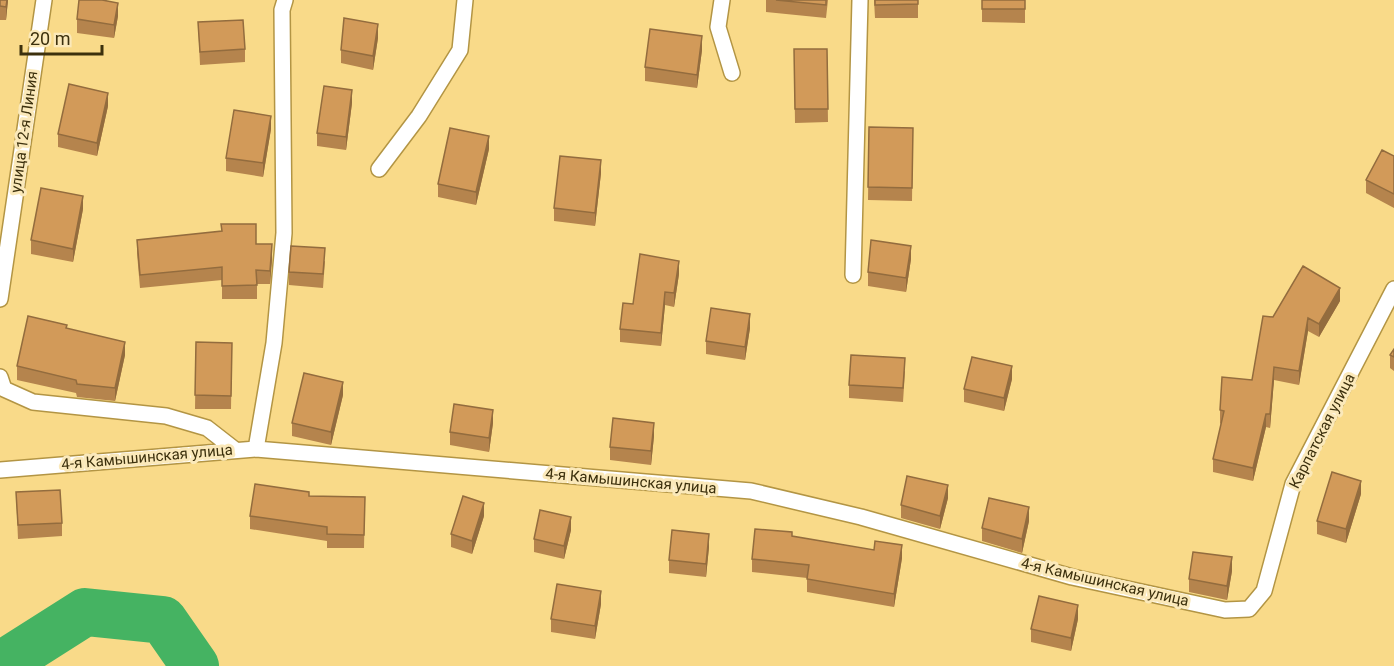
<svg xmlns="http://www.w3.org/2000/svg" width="1394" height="666" viewBox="0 0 1394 666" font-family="Roboto,sans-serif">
<rect width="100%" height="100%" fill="#f9da89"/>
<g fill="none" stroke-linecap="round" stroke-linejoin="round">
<path stroke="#45b362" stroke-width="48" d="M0 666 85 612 163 620 195 666"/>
<defs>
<path id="service" d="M722 0 718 27 732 73
M379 169 419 116 460 50 465 0
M853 275 860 0
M0 299 44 0
M0 377 4 389 33 402 166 416 207 428 234 449
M256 449 274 343 284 233 282 10 285 0
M0 470 256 449 751 491 861 517 1072 577 1225 610 1249 609 1264 591 1293 484 1394 289"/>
</defs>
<use href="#service" stroke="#b39544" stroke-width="18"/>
<use href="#service" stroke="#fff" stroke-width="15"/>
</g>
<path fill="#b5844d" d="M0 0H8L6 20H0Z
M766 0H828L826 18 766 12Z
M874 0H918V18H875Z
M982 0H1025V23L982 22Z
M118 16 114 38 77 33V19Z
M198 22 245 49V62L200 65Z
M378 38 373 70 341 63V50Z
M794 49H827L828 122 795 123Z
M702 50 697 88 645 81V67Z
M352 103 346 150 317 146V133Z
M108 106 97 156 58 147V134Z
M869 127 913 128 912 201 868 200Z
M271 129 263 177 226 171V158Z
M489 149 476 205 438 197V184Z
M1394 156V208L1366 193V180Z
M601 173 595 226 554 221V208Z
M83 209 73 262 31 254V240Z
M137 240 256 244 272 258 270 284H257V299H222V280L140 288 137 253Z
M911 259 906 292 868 286V272Z
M325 261 323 288 289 285V272Z
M679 274 674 307 665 305 661 346 620 342V329L633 304Z
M1340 301 1319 337 1308 331 1299 385 1274 380 1270 428 1266 427 1253 481 1213 472V459L1221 424 1220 423V410L1252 380 1273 317Z
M67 328 125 355 115 401 77 397 76 393 17 380V366Z
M750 328 745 360 706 354V341Z
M196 342 232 343 231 409H195Z
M1394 349V371L1390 368V355Z
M905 371 903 402 849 398V385Z
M1012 379 1004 411 964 402V389Z
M343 395 331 445 292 436V423Z
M493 423 489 452 450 445V432Z
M654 436 651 465 610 460V447Z
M16 492 62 523V536L18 539Z
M1361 494 1346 543 1317 534V521Z
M309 496 365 497 364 548H327V541L250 529V516Z
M948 498 940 529 901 518V505Z
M484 516 472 554 451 547V534Z
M1029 521 1022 553 982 541V528Z
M571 530 564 559 534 552V539Z
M792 536 902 558 894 607 807 592V578L752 572V559Z
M709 547 706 577 669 573V560Z
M1232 571 1227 600 1189 592V579Z
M601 604 595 639 551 632V619Z
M1078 619 1071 651 1031 642V629Z"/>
<path fill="#936c3e" d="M7 0H8L6 20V7Z
M118 3V16L114 38V25Z
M378 24V38L373 70V56Z
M702 36V50L697 88V75Z
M352 90V103L346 150V137Z
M108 93V106L97 156V143Z
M271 116V129L263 177V163Z
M489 136V149L476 205V192Z
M601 160V173L595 226V213Z
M83 196V209L73 262V249Z
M272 244V258L270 284V271Z
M911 246V259L906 292V278Z
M679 261V274L674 307V293Z
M1340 288V301L1319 337V324Z
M665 292V305L661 346V333Z
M750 314V328L745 360V347Z
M1308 318V331L1299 385V371Z
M125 342V355L115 401V388Z
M1012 366V379L1004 411V398Z
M1274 367V380L1270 428V414Z
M343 382V395L331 445V432Z
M493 410V423L489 452V438Z
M1266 414V427L1253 481V468Z
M654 423V436L651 465V451Z
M1361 481V494L1346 543V529Z
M948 485V498L940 529V516Z
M484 503V516L472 554V541Z
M1029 507V521L1022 553V539Z
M571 517V530L564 559V546Z
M709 534V547L706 577V564Z
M902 545V558L894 607V594Z
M1232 557V571L1227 600V586Z
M601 591V604L595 639V626Z
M1078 605V619L1071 651V638Z"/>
<path fill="#d29a59" stroke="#936c3e" stroke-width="1.5" d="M0 0H7L6 7 0 6Z
M79 0H102L118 3 114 25 77 19Z
M776 0H826V5Z
M875 0H918V4L875 5Z
M982 0H1025V9H982Z
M344 18 378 24 373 56 341 50Z
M243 20 245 49 200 52 198 22Z
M650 29 702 36 697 75 645 67Z
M794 49H827L828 109H795Z
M69 84 108 93 97 143 58 134Z
M324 86 352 90 346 137 317 133Z
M234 110 271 116 263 163 226 158Z
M869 127 913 128 912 188 868 187Z
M450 128 489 136 476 192 438 184Z
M1382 150 1394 156V194L1366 180Z
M560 156 601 160 595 213 554 208Z
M41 188 83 196 73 249 31 240Z
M221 224H256V244H272L270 271 256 270 257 285 222 286V267L140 275 137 240 222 231Z
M871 240 911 246 906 278 868 272Z
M291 246 325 248 323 274 289 272Z
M640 254 679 261 674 293 665 292 661 333 620 329 623 303 633 304Z
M1303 266 1340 288 1319 324 1308 318 1299 371 1274 367 1270 414H1266L1253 468 1213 459 1224 411 1220 410 1222 377 1252 380 1263 316 1273 317Z
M711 308 750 314 745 347 706 341Z
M28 316 67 325 66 328 125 342 115 388 77 384 76 380 17 366Z
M196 342 232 343 231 396 195 395Z
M1394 349V357L1390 355Z
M851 355 905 358 903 388 849 385Z
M972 357 1012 366 1004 398 964 389Z
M304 373 343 382 331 432 292 423Z
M454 404 493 410 489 438 450 432Z
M613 418 654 423 651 451 610 447Z
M1332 472 1361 481 1346 529 1317 521Z
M907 476 948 485 940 516 901 505Z
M255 484 309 492V496L365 497 364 535 327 534V527L250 516Z
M60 490 62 523 18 525 16 492Z
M463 496 484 503 472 541 451 534Z
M989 498 1029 507 1022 539 982 528Z
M540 510 571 517 564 546 534 539Z
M755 529 792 532V536L874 550 875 541 902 545 894 594 807 579 809 565 752 559Z
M672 530 709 534 706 564 669 560Z
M1193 552 1232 557 1227 586 1189 579Z
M557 584 601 591 595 626 551 619Z
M1039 596 1078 605 1071 638 1031 629Z"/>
<g text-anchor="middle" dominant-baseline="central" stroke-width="6" stroke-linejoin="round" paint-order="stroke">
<g font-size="15" fill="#3c300d" stroke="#fbe9ba">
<text transform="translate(24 132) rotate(-82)">улица 12-я Линия</text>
<text transform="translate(1322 431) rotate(-63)">Карпатская улица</text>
<text transform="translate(147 457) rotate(-5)">4-я Камышинская улица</text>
<text transform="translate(631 481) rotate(5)">4-я Камышинская улица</text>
<text transform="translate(1105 582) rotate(13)">4-я Камышинская улица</text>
</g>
</g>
<path d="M21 45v9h81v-9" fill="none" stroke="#3c300d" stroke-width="3"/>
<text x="30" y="45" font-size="18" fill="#3c300d" stroke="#fbe9ba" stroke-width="4.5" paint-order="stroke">20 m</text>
</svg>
